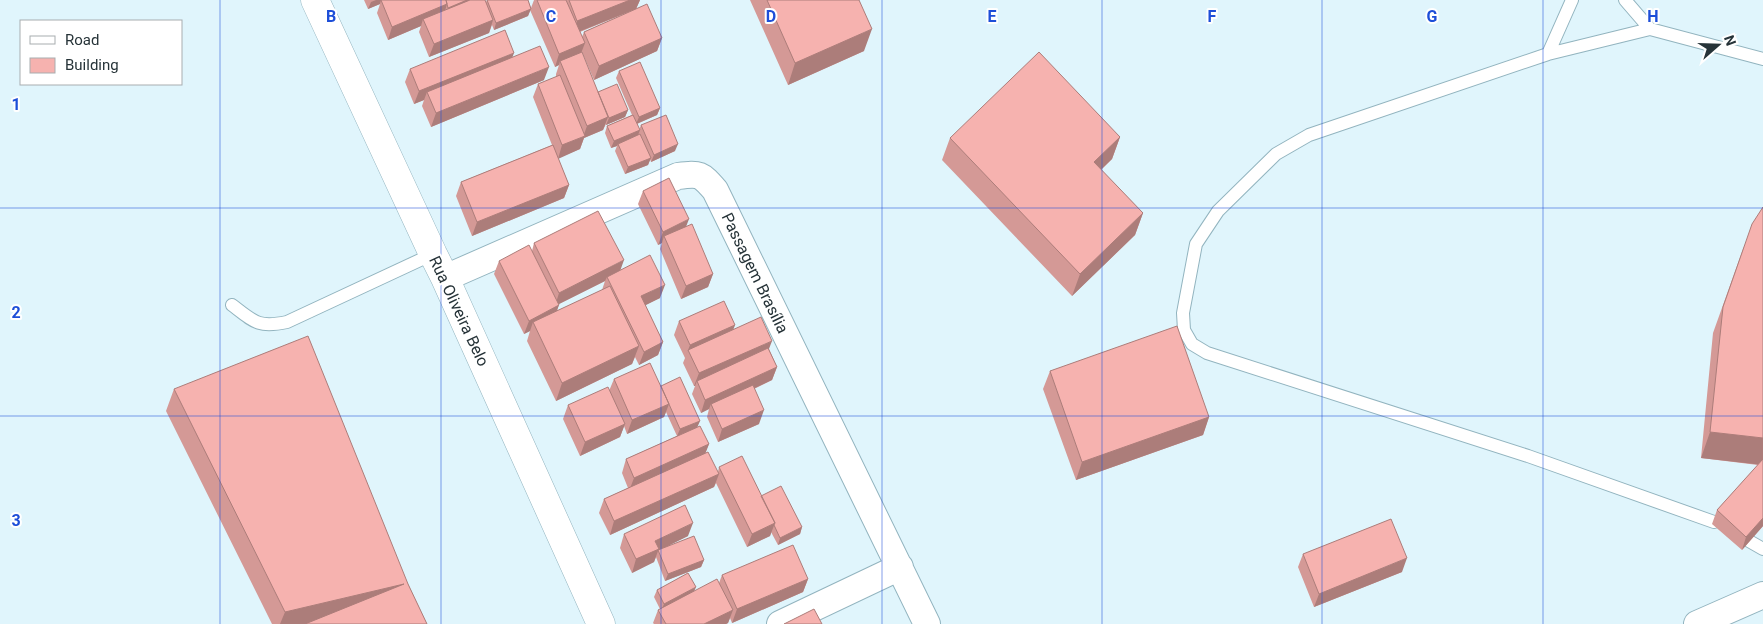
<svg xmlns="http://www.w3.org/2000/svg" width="1763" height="624" viewBox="0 0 1763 624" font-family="Roboto,sans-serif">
<rect width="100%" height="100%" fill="#e0f5fc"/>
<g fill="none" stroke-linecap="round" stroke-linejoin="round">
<defs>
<path id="service" d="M1625 0 1650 29 1763 59
M1650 29 1548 54 1309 135 1276 154 1218 211 1196 244 1183 313 1184 330 1192 344 1207 353 1528 456 1714 522
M1548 54 1572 0
M232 305C254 322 258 328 287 322L433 254
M1749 541 1763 549"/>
<path id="minor" d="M445 278 678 176C700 173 701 174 715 190L927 624
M780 624 900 567
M1697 624 1763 595"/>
<path id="secondary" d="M315 0 433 254 445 278 601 624"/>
</defs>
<use href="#service" stroke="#92b4bf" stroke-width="14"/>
<use href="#minor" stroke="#92b4bf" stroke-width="28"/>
<use href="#secondary" stroke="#92b4bf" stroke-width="29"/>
<use href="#service" stroke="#fff" stroke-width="12"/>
<use href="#minor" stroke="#fff" stroke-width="26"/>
<use href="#secondary" stroke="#fff" stroke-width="28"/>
</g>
<path fill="#d49996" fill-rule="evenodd" d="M364 0H485L486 2 487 0H528L531 8 534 0H640L636 9 662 38 657 51 594 80 582 52 581 53 598 92 628 110 625 117 606 125V124L603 130 584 138 580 149 558 158 569 185 564 198 472 236 456 196 461 182 552 145 533 97 538 84 556 77V74L559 65 555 67 530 10 528 16 494 30 492 25 489 33 429 57 419 32 421 26 388 40 377 13 380 4 368 9ZM636 9 584 32 582 37 580 32Z
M750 0H859L864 51 788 85Z
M513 57 544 80 431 127 422 106 424 100 414 104 405 82 410 69Z
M619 71 660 108 657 115 637 124 639 130 641 125 675 151 651 162 650 159 648 165 625 174 615 151 617 146 611 148 605 133 607 126 632 115 616 78Z
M1120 137 1112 159 1101 170 1143 213 1135 235 1072 296 942 160 950 138Z
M643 191 686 227 713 274 708 287 681 299 660 249 662 243 658 245 638 204Z
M1763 207V526L1742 550 1712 524 1717 510 1758 465 1701 458 1713 333 1743 249Z
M534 243 620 270 660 298 645 305 663 342 658 355 639 365 635 357 632 364 556 401 527 341 530 331 524 334 494 274 499 261 532 251ZM605 281 602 290 557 311 559 304Z
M679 321 735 325 733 329 769 349 777 367 772 380 754 389 759 424 718 442 707 417 709 409 701 413 692 394 695 386H694L683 363 685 358 674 335Z
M1050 371 1209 417 1203 435 1076 480 1043 389Z
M614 379 661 386 697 428 709 444 705 453 718 472 719 467 761 496 802 527 800 534 778 545 771 532 770 536 747 547 716 483 714 487 610 535 599 513 604 499 628 488 622 473 626 459 677 436 666 412 664 417 627 434 624 426 620 437 580 456 563 419 568 405 609 391Z
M174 389 408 584 427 624H272L166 411Z
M624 534 688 536 669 545 704 560 701 567 665 581 656 557 654 562 632 573 620 548Z
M1303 554 1402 572 1314 607 1298 567Z
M722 575 808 579 803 592 732 623 730 618 728 623 726 624H654L653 623 658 610 660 609 654 597 657 590 695 591 719 583Z"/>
<path fill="#ac7d7a" d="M376 0H389H381L380 4 368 9 371 2Z
M467 0H479L446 15 448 8Z
M630 0H640L636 9 573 34 577 21Z
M447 4 443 18 423 19 421 26 388 40 392 27Z
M531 9 528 16 494 30 496 23Z
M493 20 489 33 429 57 434 44Z
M872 29 864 51 788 85 795 63Z
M662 38 657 51 594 80 599 66Z
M585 43 580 56 560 61 559 65 555 67 559 54Z
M514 53 509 66 427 92 424 100 414 104 419 91Z
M549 67 544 80 431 127 436 113Z
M660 108 657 115 636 124 639 117Z
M628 110 625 117 606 125 609 118Z
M608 117 603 130 584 138 580 149 558 159 562 145 583 137 587 126Z
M640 130 637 138 618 144 617 146 611 148 614 141Z
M1120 137 1112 159 1086 184 1094 162Z
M678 144 675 151 651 162 654 155Z
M651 158 648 165 625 174 628 167Z
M569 185 564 198 472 236 477 222Z
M1143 213 1135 235 1072 296 1080 274Z
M689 219 684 232 664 236 662 243 658 245 663 232Z
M624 260 619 274 607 277 605 281 555 306 559 293Z
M713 274 708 287 681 299 686 286Z
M665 285 660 298 636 310 641 296Z
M559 305 554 318 533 322 530 331 524 334 529 321Z
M735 325 730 338 688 350 685 358 690 345Z
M772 341 767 354 697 381 695 386H694L699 373Z
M663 342 658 355 639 365 644 352Z
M639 346 632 364 556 401 562 383Z
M777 367 772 380 713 408 711 404 709 409 701 413 705 400Z
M669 404 664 417 627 434 632 420Z
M764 410 759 424 718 442 722 429Z
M1209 417 1203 435 1076 480 1082 462Z
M700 421 697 428 677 436 680 429Z
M625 424 620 437 580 456 585 442Z
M1710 432 1763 438V465L1701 458Z
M709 444 704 457 629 491 634 478Z
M719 474 714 487 610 535 614 521Z
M1763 518V526L1742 550 1746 537Z
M693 523 688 536 658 551 654 562 632 573 636 559 655 541Z
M775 523 770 536 747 547 752 534Z
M802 527 800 534 778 545 780 538Z
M1407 558 1402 572 1314 607 1319 594Z
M704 560 701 567 665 581 668 574Z
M808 579 803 592 732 623 737 609Z
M404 584 318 624H280L285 612Z
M696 587 693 594 661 611 664 604Z
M733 610 728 623 726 624H704Z"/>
<path fill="#f6b2af" stroke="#ac7d7a" d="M381 0H446L447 4 392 27Z
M446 0H467L448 8Z
M470 0H485L493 20 434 44 423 19Z
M487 0H528L531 9 496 23Z
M537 0H566L585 43 559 54Z
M569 0H630L577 21Z
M767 0H859L872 29 795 63Z
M647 4 662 38 599 66 584 32Z
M505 30 514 53 419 91 410 69Z
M540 46 549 67 436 113 427 92Z
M582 52 608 117 587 126 560 61Z
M1039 52 1120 137 1094 162 1143 213 1080 274 950 138Z
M640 62 660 108 639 117 619 71Z
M560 75 585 136 562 145 538 84Z
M617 84 628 110 609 118 598 92Z
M633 115 640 130 614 141 607 126Z
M666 115 678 144 654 155 641 125Z
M640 134 651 158 628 167 618 144Z
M553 145 569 185 477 222 461 182Z
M669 178 689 219 663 232 643 191Z
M1763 207V438L1710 432 1723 307 1752 224Z
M598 211 624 260 559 293 534 243Z
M692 224 713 274 686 286 664 236Z
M529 245 559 305 529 321 499 261Z
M650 255 665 285 641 296 663 342 644 352 607 277Z
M610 286 639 346 562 383 533 322Z
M724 301 735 325 690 345 679 321Z
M761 317 772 341 699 373 688 350Z
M1177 326 1209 417 1082 462 1050 371Z
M308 336 408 584 427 624H305L404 584 285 612 174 389Z
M768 348 777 367 705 400 697 381Z
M650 363 669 404 632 420 614 379Z
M680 377 700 421 680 429 661 386Z
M753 385 764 410 722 429 711 404Z
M608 387 625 424 585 442 568 405Z
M700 426 709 444 634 478 626 459Z
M708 452 719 474 614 521 604 499Z
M742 456 775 523 752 534 719 467Z
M1763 459V518L1746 537 1717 510Z
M781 486 802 527 780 538 774 525 775 523 761 496Z
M685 505 693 523 655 541 659 549 636 559 624 534Z
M1391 519 1407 558 1319 594 1303 554Z
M694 536 704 560 668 574 658 550Z
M793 545 808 579 737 609 722 575Z
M688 573 696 587 664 604 657 590Z
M717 579 733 610 704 624H666L658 610Z
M814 609 822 624H784Z"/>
<path fill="none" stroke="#1d4ed8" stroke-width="1" stroke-opacity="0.55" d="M220 0V624M441 0V624M661 0V624M882 0V624M1102 0V624M1322 0V624M1543 0V624M0 208H1763M0 416H1763"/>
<g text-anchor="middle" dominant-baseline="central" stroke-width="4" stroke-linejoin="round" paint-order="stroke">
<g font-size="16" fill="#263338" stroke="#fff">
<text transform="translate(755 273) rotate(64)">Passagem Brasília</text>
<text transform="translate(459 311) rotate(65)">Rua Oliveira Belo</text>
</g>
</g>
<g font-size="16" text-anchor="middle" font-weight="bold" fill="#1d4ed8" stroke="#fff" stroke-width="4" stroke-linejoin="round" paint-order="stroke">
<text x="331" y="22">B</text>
<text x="551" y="22">C</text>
<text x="771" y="22">D</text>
<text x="992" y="22">E</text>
<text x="1212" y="22">F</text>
<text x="1432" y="22">G</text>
<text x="1653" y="22">H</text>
<text x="16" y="110">1</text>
<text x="16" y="318">2</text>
<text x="16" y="526">3</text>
</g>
<rect x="20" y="20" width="162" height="65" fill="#ffffff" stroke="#a8adaf"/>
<rect x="30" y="36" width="25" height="8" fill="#ffffff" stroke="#a8adaf"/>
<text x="65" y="45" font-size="15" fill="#263338">Road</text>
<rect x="30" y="58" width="25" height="15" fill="#f6b2af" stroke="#a8adaf"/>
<text x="65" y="70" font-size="15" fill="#263338">Building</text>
<g transform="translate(1718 45) rotate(70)" stroke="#ffffff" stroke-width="4" paint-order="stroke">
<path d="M0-4L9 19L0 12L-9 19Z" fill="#263338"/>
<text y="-8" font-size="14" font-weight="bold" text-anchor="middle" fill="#263338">N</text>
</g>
</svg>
